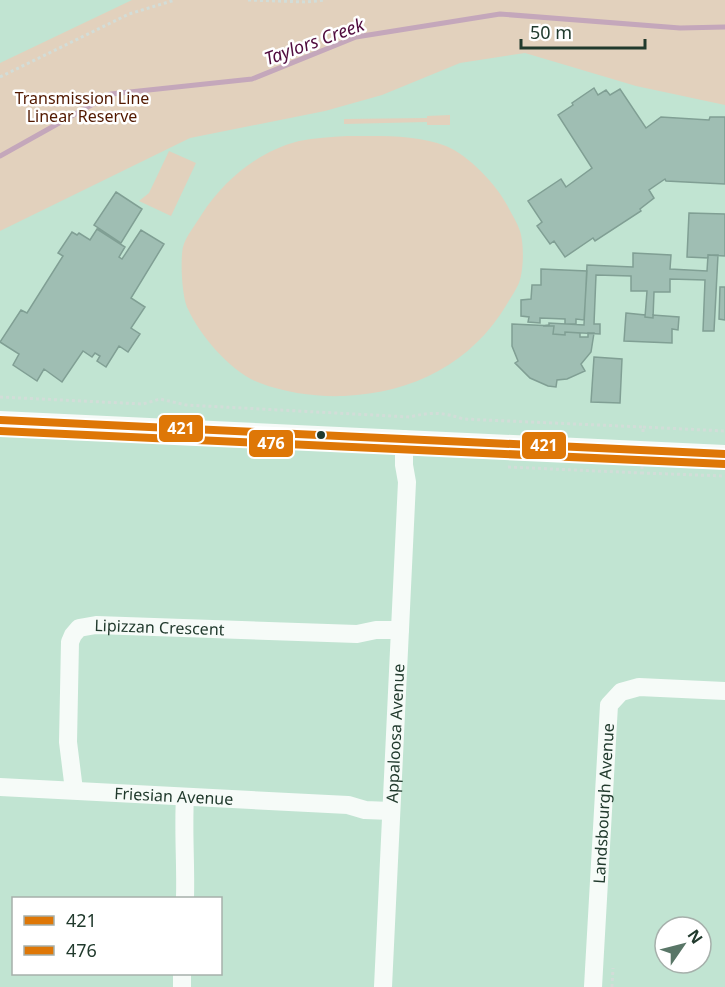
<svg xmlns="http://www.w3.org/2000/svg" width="725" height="987" viewBox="0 0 725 987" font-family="'Noto Sans',sans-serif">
<rect width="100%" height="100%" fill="#c1e4d2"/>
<path fill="#e2d1bd" d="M132 0H725V105L636 86 525 53 460 63 382 95 325 111 190 138 0 231V63Z
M450 115V125H427V122L344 124V119L427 118V116Z
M347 136C379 136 415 134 446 146 468 155 496 184 507 205 511 213 517 222 520 231 524 244 524 269 519 283 516 290 511 297 507 304 472 363 413 393 344 396 316 397 286 393 260 383 232 373 200 336 188 309 182 298 180 260 183 247 186 236 196 224 202 214 224 180 259 151 299 141 315 138 331 137 347 136Z
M169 151 196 163 171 216 139 201 149 193Z"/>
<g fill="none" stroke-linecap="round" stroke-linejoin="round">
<path stroke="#c4a7bb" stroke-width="5" d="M0 156 111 94 252 79 356 37 500 14 680 28 725 27"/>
</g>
<path fill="#9fbeb3" stroke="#809f94" stroke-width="1.5" d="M594 88 598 95 606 90 610 95 620 89 646 128 661 117 709 120 710 117H725V184L666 181 665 179 649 190 654 198 640 209 641 211 595 241 593 238 565 257 554 241 550 244 537 226 542 222 528 201 561 179 566 187 592 168 558 115 573 105 572 103Z
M116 192 142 209 121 243 94 225Z
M689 213 725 214V256L708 255V258L687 257Z
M97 229 125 247 119 257 122 259 141 230 164 244 131 298 145 307 131 328 140 334 128 352 119 346 106 367 97 361 100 356 95 353 92 357 83 351 62 382 44 369 37 381 13 365 19 354 0 342 21 310 27 313 63 256 58 253 72 232 77 235 79 233 90 240Z
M633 253 671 255 670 269 707 271 708 255H718L714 331H703L705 280 670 279V292H654L653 318 645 317 647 291H631V276L596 275 594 324H600V334L565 332V335L553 334 554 326H543L549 325V323L584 325 587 265 633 267Z
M541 269 587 271 584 320 576 319V324H565V319L540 318V323L528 322 529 317 521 316V300L531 299 532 285H541Z
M720 287H725V320L719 319Z
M626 313 645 315V317L653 318V315L679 317 678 330 672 329V343L624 341Z
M512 324 554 326 553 334 565 335V332L580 333V337H588V333H594L591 352 581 364 585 371 567 379 557 380 556 387 548 386 530 378 515 363 518 361 512 346Z
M594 357 622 359 620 403 591 402Z"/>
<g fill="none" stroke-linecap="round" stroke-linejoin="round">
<path stroke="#d2ddd8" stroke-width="3" stroke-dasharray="3 3" stroke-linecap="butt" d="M248 0 306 2 326 0
M0 77 129 14 175 0
M0 397 143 404 160 399 186 405 410 417C429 412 444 412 463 419L643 427V433
M643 427 725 431
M642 466V473L725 476
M508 467 642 473
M612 987 613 968"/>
<g stroke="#f6fbf8" stroke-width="18">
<path d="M0 420 725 454"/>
<path id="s1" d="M0 787 348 805 365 810 391 811"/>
<path id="s2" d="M74 790 68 742 70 642 73 635 79 628 96 625 357 634 376 630H400"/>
<path d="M185 898C186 864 183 831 185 797"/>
<path d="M182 987V974"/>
<path id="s3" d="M383 987 407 482 404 465V439"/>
<path id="s4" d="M593 987 609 705 621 692 639 687 725 691"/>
</g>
<defs>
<path id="bus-1" d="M0 420 725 454"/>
<path id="bus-2" d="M0 431 725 464"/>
</defs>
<use href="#bus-1" stroke="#fff" stroke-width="12"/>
<use href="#bus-2" stroke="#fff" stroke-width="12"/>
<use href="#bus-1" stroke="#de7707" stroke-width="8"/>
<use href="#bus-2" stroke="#de7707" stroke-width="8"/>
</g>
<circle fill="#213a2d" stroke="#fff" stroke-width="2" cx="321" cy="435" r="5"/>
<g text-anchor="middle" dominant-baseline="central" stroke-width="5" stroke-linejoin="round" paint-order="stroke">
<g font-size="16" fill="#521900" stroke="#fff">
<text x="82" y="98">Transmission Line<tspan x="82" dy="18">Linear Reserve</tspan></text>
</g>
<g font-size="16" fill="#213a2d" stroke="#fff">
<text stroke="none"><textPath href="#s2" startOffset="246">Lipizzan Crescent</textPath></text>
<text stroke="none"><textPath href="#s3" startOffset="254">Appaloosa Avenue</textPath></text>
<text stroke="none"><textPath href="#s1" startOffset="174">Friesian Avenue</textPath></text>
<text stroke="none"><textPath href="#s4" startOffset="184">Landsbourgh Avenue</textPath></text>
</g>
<g font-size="18" font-style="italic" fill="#500b3e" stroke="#fff">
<text transform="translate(314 41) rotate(-20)">Taylors Creek</text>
</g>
</g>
<g stroke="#fff" stroke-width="2">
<rect x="158" y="414" width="46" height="29" rx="6" fill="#de7707"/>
<rect x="248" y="429" width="46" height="29" rx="6" fill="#de7707"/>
<rect x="521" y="431" width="46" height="29" rx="6" fill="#de7707"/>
</g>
<g font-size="16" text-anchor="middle" font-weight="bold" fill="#fff">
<text x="181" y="434">421</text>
<text x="271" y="449">476</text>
<text x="544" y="451">421</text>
</g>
<rect x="12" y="897" width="210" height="78" fill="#ffffff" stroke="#a6b0ab" stroke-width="1.5"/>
<rect x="24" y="916" width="30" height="9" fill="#de7707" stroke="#a6b0ab" stroke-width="1.5"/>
<text x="66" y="927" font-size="18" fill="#213a2d">421</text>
<rect x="24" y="946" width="30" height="9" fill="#de7707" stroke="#a6b0ab" stroke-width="1.5"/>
<text x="66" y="957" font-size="18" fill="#213a2d">476</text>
<g transform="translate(683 945) rotate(55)"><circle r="28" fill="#ffffff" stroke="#a6b0ab" stroke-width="1.5"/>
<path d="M0-4.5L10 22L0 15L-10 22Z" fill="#597667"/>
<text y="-9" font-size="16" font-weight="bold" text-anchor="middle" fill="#213a2d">N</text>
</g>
<path d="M521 39v9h124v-9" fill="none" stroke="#213a2d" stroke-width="3"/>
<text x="530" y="39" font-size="18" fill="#213a2d" stroke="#ffffff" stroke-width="4.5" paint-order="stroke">50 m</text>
</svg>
